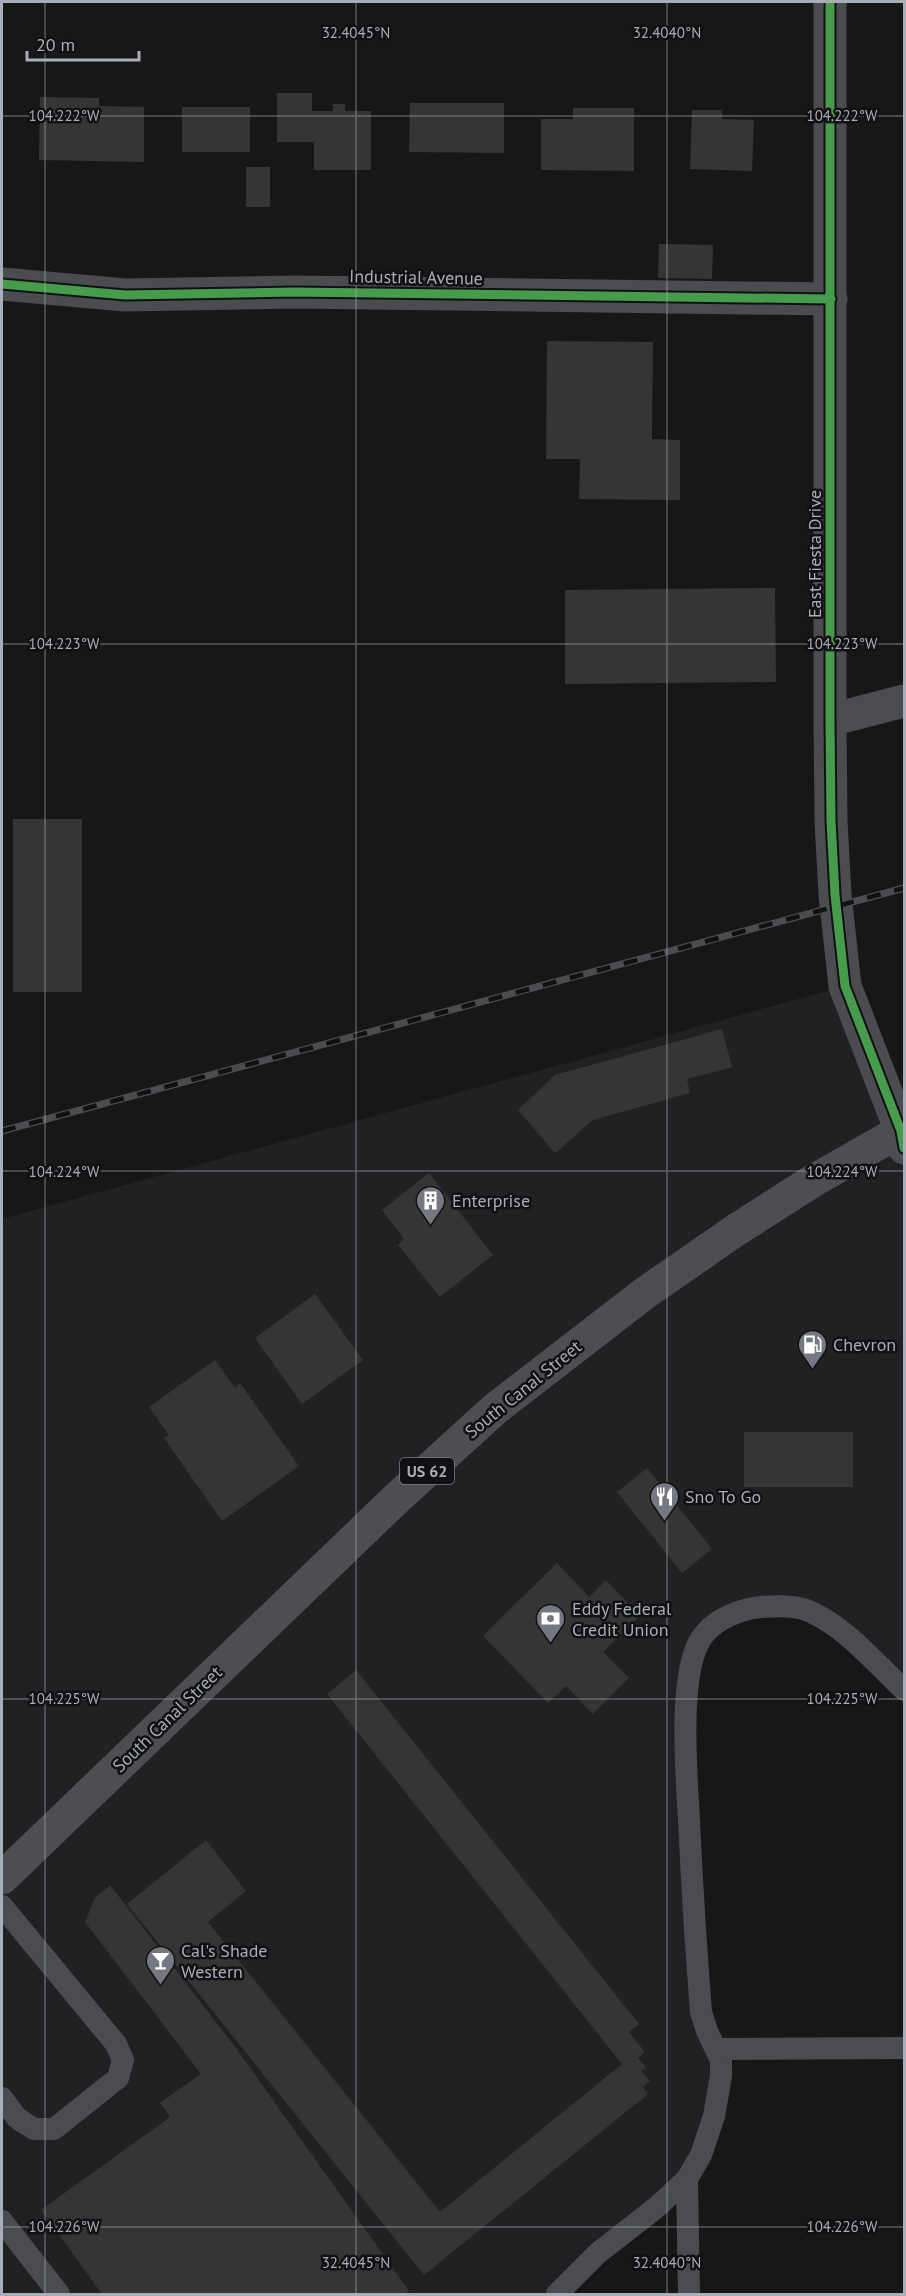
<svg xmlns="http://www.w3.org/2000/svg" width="906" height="2296" viewBox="0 0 906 2296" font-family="'PT Sans',sans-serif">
<rect width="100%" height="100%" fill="#171717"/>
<path fill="#212123" d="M845 986 904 1148V1690L809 1611 722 1619 692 1663V1889L717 2049 701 2155 557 2294H2V1219Z"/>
<path fill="#353536" d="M277 93H312V111H333V104H345V111H371V170H314V142H277Z
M40 97 99 98V106L144 107V162L39 160Z
M410 103H504V153L409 152Z
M182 107H250V152H182Z
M573 108H634V171L541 170V119H573Z
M692 110H722V119L754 120 752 171 690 169Z
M246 167H270V207H246Z
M659 244 713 245 712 279 658 278Z
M547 341 653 342 652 439 680 440V500L579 499 580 459H546Z
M775 588 776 682 565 684V590Z
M13 819H82V992H13Z
M722 1029 732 1067 687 1079 690 1093 593 1120 555 1153 518 1110 555 1075Z
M429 1173 493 1255 440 1297 398 1245 404 1239 382 1210Z
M315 1294 363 1360 302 1404 255 1338Z
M215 1360 235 1388 240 1383 299 1466 222 1521 164 1438 169 1435 149 1407Z
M744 1432H853V1487H744Z
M647 1468 712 1549 682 1573 617 1492Z
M557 1563 589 1597 606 1580 640 1616 603 1652 629 1678 593 1714 566 1686 548 1703 483 1636Z
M356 1670 639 2024 629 2032 645 2052 638 2058 646 2067 641 2071 650 2081 643 2087 648 2094 424 2275 127 1904 206 1840 246 1891 208 1922 440 2212 622 2064 327 1694Z
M110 1885 236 2048 409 2291 405 2294H102L41 2210 170 2117 160 2103 201 2074 85 1922 95 1898Z"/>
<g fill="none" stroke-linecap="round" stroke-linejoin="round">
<path stroke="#4b4c50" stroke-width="22" d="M2 1906 116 2044 123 2060 118 2078 54 2129H34L17 2118 2 2098
M717 2049 904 2048
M2 2221 59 2294
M557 2294 598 2253 657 2207 687 2179
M689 2294 687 2179 701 2155 714 2116 721 2076V2060L707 2031 701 2012C696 1949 692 1885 689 1821 687 1778 677 1673 702 1637 715 1619 740 1609 761 1607 777 1606 796 1605 811 1612 848 1629 875 1663 904 1690"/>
<path stroke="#4b4c50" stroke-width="33" d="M830 2V720L831 821 835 895 845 986 901 1131 904 1148
M2 284 125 295 294 292 831 299
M830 720 904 701"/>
<path stroke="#4e4e52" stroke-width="33" d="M2 1878 396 1499 495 1409 645 1293 736 1230 811 1182 904 1129"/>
<defs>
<path id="rail" d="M2 1131 904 888"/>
</defs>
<use href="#rail" stroke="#4b4c4f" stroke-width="7"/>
<use href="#rail" stroke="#111113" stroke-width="4.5" stroke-dasharray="14" stroke-linecap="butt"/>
<defs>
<path id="cycleway" d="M830 2V720L831 821 835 895 845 986 901 1131 904 1148
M2 284 125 295 294 292 831 299"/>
</defs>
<use href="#cycleway" stroke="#111113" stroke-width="13"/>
<use href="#cycleway" stroke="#469c4c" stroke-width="9"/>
</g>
<path fill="none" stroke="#a8adb8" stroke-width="1.5" stroke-opacity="0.45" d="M45 2V2294M356 2V2294M667 2V2294M2 116H904M2 644H904M2 1171H904M2 1699H904M2 2227H904"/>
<defs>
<symbol id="building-pin" viewBox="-11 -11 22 30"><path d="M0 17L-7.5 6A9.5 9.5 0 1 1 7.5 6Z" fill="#757880" stroke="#111113"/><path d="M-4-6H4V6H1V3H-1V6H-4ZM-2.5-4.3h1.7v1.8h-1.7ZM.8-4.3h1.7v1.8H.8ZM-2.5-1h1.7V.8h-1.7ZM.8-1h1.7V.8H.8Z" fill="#fff"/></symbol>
<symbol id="fuel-pin" viewBox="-11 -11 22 30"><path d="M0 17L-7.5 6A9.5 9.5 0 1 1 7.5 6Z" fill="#757880" stroke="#111113"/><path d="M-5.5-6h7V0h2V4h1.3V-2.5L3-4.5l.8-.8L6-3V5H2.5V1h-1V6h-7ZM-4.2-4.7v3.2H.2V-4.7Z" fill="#fff"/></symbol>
<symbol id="restaurant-pin" viewBox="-11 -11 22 30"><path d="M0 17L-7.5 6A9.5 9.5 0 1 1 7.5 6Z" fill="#757880" stroke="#111113"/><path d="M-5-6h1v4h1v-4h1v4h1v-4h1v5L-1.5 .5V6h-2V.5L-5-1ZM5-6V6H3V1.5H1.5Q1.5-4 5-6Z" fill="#fff"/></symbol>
<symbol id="bank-pin" viewBox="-11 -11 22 30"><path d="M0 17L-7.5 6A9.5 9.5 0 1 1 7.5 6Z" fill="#757880" stroke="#111113"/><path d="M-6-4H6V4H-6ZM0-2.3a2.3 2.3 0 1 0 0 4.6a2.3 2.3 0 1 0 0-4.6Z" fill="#fff"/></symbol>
<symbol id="bar-pin" viewBox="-11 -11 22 30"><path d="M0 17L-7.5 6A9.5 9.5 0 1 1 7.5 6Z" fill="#757880" stroke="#111113"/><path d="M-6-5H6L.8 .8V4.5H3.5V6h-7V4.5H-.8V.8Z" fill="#fff"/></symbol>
</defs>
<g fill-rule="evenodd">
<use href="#building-pin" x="414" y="1184" width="33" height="45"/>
<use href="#fuel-pin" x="796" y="1328" width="33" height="45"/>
<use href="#restaurant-pin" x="648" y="1480" width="33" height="45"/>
<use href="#bank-pin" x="534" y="1602" width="33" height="45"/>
<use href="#bar-pin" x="144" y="1944" width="33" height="45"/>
</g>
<g text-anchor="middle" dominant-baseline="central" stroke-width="5" stroke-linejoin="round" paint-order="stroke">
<rect fill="#111113" stroke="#7b7e86" stroke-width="1.5" x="400" y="1458" width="54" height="26" rx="4.5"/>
<g font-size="16" font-weight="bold" fill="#a8adb8">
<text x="427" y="1471">US 62</text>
</g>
<g font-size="18" fill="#a8adb8" stroke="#111113">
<text transform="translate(416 277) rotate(1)">Industrial Avenue</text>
<text transform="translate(814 554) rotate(-90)">East Fiesta Drive</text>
<text transform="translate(523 1389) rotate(-39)">South Canal Street</text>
<text transform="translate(167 1719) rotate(-44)">South Canal Street</text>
</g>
<g font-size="18" fill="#a8adb8" stroke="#111113" text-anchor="start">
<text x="452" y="1200">Enterprise</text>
<text x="833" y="1344">Chevron</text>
<text x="685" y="1496">Sno To Go</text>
<text x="572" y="1608">Eddy Federal<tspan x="572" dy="21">Credit Union</tspan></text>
<text x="181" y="1950">Cal's Shade<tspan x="181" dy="21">Western</tspan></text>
</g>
</g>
<g font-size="15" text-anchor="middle" fill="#a8adb8" stroke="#111113" stroke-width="5" stroke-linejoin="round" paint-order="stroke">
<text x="356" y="38">32.4045°N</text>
<text x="667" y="38">32.4040°N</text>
<text x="842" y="121">104.222°W</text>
<text x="64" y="121">104.222°W</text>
<text x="842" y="649">104.223°W</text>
<text x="64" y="649">104.223°W</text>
<text x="842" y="1177">104.224°W</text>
<text x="64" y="1177">104.224°W</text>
<text x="64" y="1704">104.225°W</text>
<text x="842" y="1704">104.225°W</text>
<text x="842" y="2232">104.226°W</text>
<text x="64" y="2232">104.226°W</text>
<text x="356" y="2268">32.4045°N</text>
<text x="667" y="2268">32.4040°N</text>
</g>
<rect width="906" height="2296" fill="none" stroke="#a8adb8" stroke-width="6"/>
<path d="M27 51v9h112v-9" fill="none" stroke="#a8adb8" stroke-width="3"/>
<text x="36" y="51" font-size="18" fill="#a8adb8" stroke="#111113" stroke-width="4.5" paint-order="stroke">20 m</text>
</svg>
